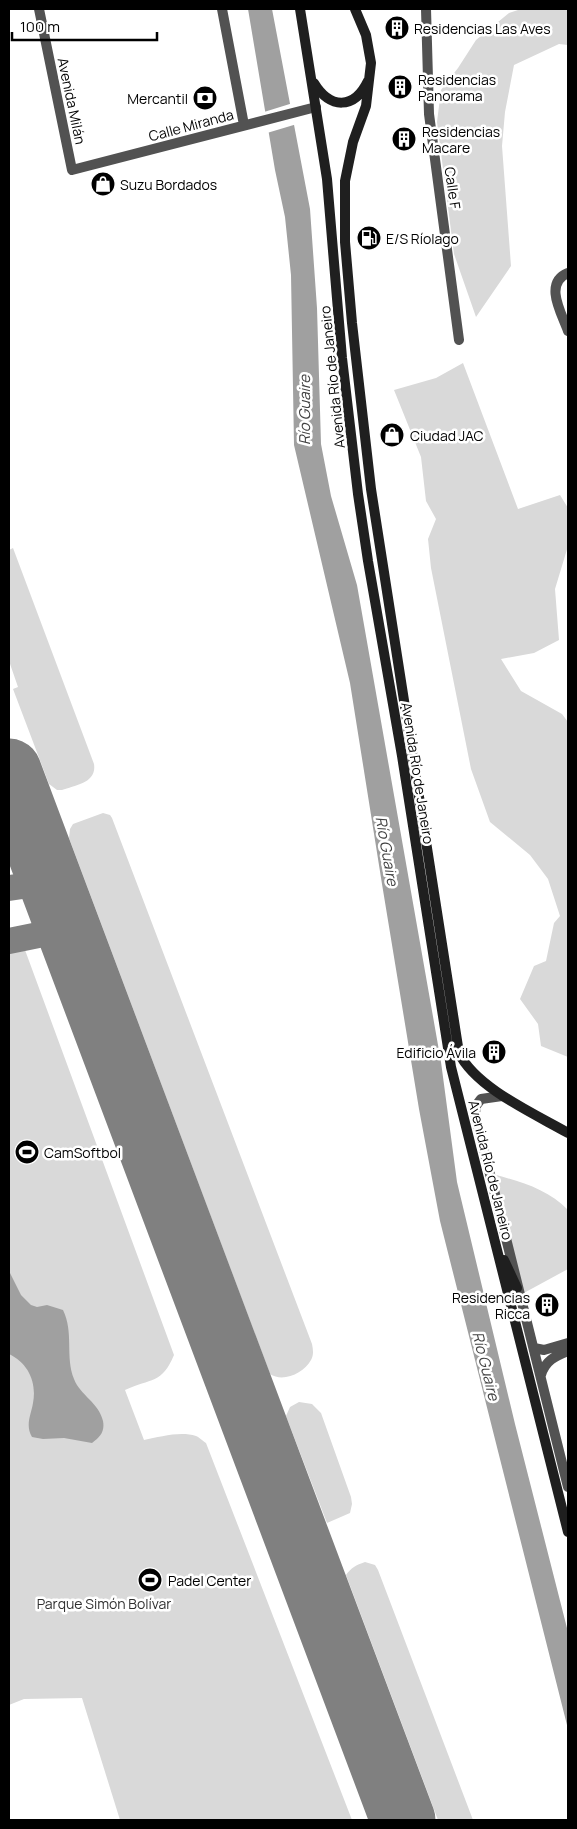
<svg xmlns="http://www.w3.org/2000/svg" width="577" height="1829" viewBox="0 0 577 1829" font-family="Manrope,sans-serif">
<rect width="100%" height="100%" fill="#fff"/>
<path fill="#d9d9d9" d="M521 9H568V45L559 44 514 65 505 112 502 146 511 266 476 317 454 254 437 122 441 90 458 68 476 40 509 13Z
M463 363 518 509 560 495 568 508V546L555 589 559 640 534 653 501 659 521 691 562 714 568 722V1057L541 1046 538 1024 520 999 534 966 546 961 554 923 560 916 548 879 530 855 490 822 471 769 431 568 428 539 436 519 426 501 421 457 394 390 436 378Z
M13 548 94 764C97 783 75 785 62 790H57L49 784 13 689 18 687 9 661V550Z
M103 813 110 815 112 818 312 1344C313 1349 314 1355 311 1360 304 1373 283 1383 270 1374L69 838 70 829 73 824Z
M25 950 174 1355C162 1384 151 1378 125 1390L144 1440C160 1437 180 1431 196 1436 199 1437 203 1441 206 1443L352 1820H120L82 1698 24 1699 9 1705V952Z
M492 1174C519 1181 548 1189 568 1210V1269L522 1294Z
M299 1402 312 1404 321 1413 351 1497 352 1504 350 1513 327 1523 286 1416 290 1407Z
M365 1562 375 1565 378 1570 473 1820H438L346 1575C351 1568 356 1565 365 1562Z"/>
<path fill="#a0a0a0" d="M248 9H272L310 209 317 308 321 444 331 496 357 585 441 1062 457 1182 515 1424 568 1632V1729L440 1221 419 1109 382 884 350 683 294 445 291 275 285 217 275 170Z
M9 1271 21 1295 31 1305 37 1307 47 1305 63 1310C74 1332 65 1357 74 1379 80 1395 99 1403 103 1421 105 1432 100 1437 92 1443L64 1438 43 1439 32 1437C25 1425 31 1415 33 1403 37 1382 28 1363 9 1354Z"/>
<path fill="#fff" d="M293 103 297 124 267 133 264 112Z"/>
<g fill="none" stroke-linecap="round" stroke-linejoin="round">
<path stroke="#808080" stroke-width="26" d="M9 888 50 882
M9 941 68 929"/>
<path stroke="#808080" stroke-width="65" d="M9 771 403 1820"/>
<path stroke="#525252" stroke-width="10" d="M39 9 72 170 316 107
M222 9 244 125
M426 9 429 114 459 340
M568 273C543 283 562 314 568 331
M502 1096 481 1099 475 1107 476 1118 568 1487
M534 1348 544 1350 568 1343
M541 1375C545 1361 555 1356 568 1351"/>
<path stroke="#1f1f1f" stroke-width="10" d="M300 9 327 179 342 358 358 494 368 561 402 756 451 1067 568 1532
M355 9 366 35 371 63 366 106 353 142 345 181V242L352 323 371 489 459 1053C476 1088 535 1114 568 1133
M314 83C330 109 354 110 368 81
M504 1260 517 1288"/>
</g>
<defs>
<symbol id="building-disc" viewBox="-11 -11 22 22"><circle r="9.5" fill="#000" stroke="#fff"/><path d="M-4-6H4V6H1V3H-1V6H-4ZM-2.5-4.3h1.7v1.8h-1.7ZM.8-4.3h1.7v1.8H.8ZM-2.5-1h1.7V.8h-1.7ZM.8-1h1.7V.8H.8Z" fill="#fff"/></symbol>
<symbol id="bank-disc" viewBox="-11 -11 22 22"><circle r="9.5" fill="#000" stroke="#fff"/><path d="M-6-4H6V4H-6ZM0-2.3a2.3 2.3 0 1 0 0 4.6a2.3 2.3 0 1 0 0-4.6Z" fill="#fff"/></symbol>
<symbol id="shop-disc" viewBox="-11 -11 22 22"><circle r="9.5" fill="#000" stroke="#fff"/><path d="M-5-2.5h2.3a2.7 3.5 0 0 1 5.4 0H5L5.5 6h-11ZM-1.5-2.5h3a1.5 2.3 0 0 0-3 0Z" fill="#fff"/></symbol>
<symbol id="fuel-disc" viewBox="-11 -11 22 22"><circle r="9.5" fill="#000" stroke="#fff"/><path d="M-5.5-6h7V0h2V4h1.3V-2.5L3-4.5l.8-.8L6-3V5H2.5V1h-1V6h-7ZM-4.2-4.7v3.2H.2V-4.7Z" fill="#fff"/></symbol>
<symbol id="stadium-disc" viewBox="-11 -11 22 22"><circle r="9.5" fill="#000" stroke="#fff"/><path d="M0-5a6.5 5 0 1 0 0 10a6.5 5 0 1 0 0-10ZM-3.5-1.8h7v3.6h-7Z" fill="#fff"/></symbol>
</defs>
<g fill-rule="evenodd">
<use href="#building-disc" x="383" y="14" width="28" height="28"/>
<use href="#building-disc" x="386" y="73" width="28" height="28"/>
<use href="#bank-disc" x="191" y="84" width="28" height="28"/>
<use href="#building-disc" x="390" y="125" width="28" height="28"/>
<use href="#shop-disc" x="89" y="170" width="28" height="28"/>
<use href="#fuel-disc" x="355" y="224" width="28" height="28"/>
<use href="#shop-disc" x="378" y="421" width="28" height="28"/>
<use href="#building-disc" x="480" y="1038" width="28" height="28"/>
<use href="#stadium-disc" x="13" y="1138" width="28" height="28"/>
<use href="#building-disc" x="533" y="1291" width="28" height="28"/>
<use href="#stadium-disc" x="136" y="1566" width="28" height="28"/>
</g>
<g text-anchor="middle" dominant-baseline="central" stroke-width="5" stroke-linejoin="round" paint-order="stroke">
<g font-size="14" fill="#000" stroke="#fff" text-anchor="start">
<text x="414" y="28">Residencias Las Aves</text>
<text x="418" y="79">Residencias<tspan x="418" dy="16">Panorama</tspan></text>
<text x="188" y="98" text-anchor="end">Mercantil</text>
<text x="422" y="131">Residencias<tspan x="422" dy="16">Macare</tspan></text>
<text x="120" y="184">Suzu Bordados</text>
<text x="386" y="238">E/S Ríolago</text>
<text x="410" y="435">Ciudad JAC</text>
<text x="476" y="1052" text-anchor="end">Edificio Ávila</text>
<text x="44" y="1152">CamSoftbol</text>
<text x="530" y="1297" text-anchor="end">Residencias<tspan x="530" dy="16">Ricca</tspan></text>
<text x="168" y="1580">Padel Center</text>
</g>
<g font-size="14" fill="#000" stroke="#fff">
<text transform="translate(72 101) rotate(78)">Avenida Milán</text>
<text transform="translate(191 125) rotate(-15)">Calle Miranda</text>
<text transform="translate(453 188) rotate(82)">Calle F</text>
<text transform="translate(332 377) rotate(-96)">Avenida Río de Janeiro</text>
<text transform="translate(418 773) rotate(81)">Avenida Río de Janeiro</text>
<text transform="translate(491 1170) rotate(76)">Avenida Río de Janeiro</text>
</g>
<g font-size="14" fill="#303030" stroke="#fff">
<text x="104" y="1603">Parque Simón Bolívar</text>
</g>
<g font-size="15" font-style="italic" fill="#414141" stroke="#fff">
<text transform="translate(304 410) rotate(-90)">Río Guaire</text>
<text transform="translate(387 851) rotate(80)">Río Guaire</text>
<text transform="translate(486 1366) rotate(76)">Río Guaire</text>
</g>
</g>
<rect width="577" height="1829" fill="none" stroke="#000000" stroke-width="20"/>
<path d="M12 32v8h145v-8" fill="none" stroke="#000000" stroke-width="2.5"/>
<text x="20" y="32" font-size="15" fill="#000000" stroke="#ffffff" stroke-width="4" paint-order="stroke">100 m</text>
</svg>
